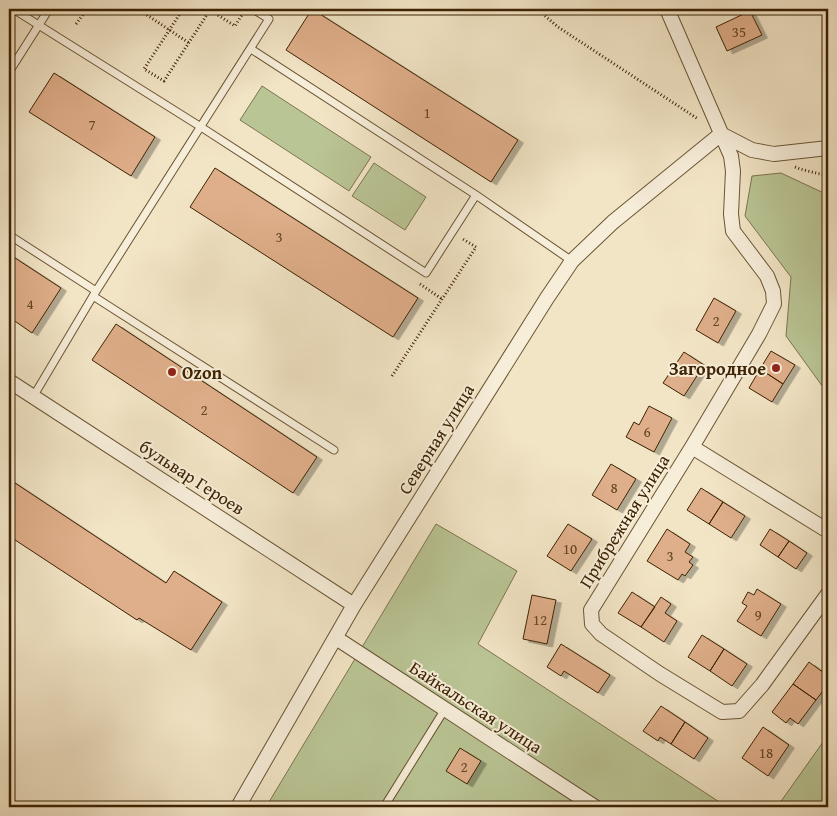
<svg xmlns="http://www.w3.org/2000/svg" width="837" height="816" viewBox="0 0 837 816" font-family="'Gentium Book Plus',serif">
<defs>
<filter id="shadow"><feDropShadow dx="5.5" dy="3" stdDeviation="0" flood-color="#0004"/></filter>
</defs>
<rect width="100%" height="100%" fill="#f2e5c6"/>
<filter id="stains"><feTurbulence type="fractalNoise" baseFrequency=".004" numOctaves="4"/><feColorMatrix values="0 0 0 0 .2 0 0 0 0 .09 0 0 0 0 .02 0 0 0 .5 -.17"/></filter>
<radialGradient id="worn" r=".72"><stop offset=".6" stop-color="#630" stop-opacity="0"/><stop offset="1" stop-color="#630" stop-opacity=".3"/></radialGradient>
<path fill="#bac595" stroke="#7c744c" d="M262 86 371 157 349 191 240 120Z
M374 163 426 197 405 230 352 196Z
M781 173 828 195V394L786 336 791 277 745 216 752 176Z
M436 524 517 571 478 644 727 807H266Z
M828 735V807H777Z"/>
<path fill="#dfae8a" stroke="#3d2302" filter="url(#shadow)" d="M312 9 518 140 491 182 286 50Z
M750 11 762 35 727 51 716 27Z
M54 73 155 137 131 176 29 112Z
M215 168 418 298 393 337 190 207Z
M9 254 61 288 32 333 9 317Z
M714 298 736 311 718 343 696 330Z
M116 324 317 457 293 493 92 360Z
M771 351 795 365 783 384 760 369Z
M684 352 704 365 684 396 663 383Z
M760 369 783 384 772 402 749 388Z
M649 406 672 418 654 452 626 437 634 422 639 425Z
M611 464 636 479 617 510 592 495Z
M9 479 166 583 174 571 222 602 191 650 139 618 137 620 9 536Z
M701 488 723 502 709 524 687 510Z
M723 502 745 516 731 538 709 524Z
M568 524 592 539 571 571 547 556Z
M667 529 690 544 685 552 693 557 689 562 693 565 685 576 682 574 678 580 647 561Z
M770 529 789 541 778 557 760 545Z
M789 541 807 553 796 569 778 557Z
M757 589 781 604 761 636 737 621 747 606 742 603 748 592 754 595Z
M632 592 655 607 641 627 618 613Z
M532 595 556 600 547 644 523 639Z
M661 597 671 604 665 613 677 621 664 642 641 627Z
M702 635 724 649 710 671 688 657Z
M561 644 610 675 598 693 564 671 561 676 547 667Z
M724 649 747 664 732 686 710 671Z
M809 662 828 676V684L816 700 793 684Z
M793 684 816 700 798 724 790 718 786 723 772 712Z
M661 706 685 722 671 744 660 737 658 741 643 731Z
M685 722 708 738 694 759 671 744Z
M763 727 789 745 768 776 742 758Z
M460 748 481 761 467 784 446 771Z"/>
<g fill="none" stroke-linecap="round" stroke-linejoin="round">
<defs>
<path id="service" d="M13 9 201 127 426 273 476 195
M251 49 476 195 572 261
M9 72 49 9
M9 235 96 291
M93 296 334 450
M33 397 93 296 269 19 253 9
M384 807 445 709"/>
<path id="minor" d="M667 9 731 156 733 171 731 214 733 231 767 276 773 291 774 304 759 334 692 447 591 610 592 624 601 634 660 674 722 712 739 711 762 685 828 594
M721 134 752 150 774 154 828 148
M9 381 354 605
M692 447 828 531
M336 638 595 807
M238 807 354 605 547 298 572 261 613 222 721 134"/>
</defs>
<use href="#service" stroke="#6a5433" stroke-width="9"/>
<use href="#minor" stroke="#6a5433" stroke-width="16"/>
<path stroke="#3d2302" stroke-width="3" stroke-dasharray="1 2.5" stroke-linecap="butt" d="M138 9 189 43
M183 9 144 69 164 81 210 10 235 26 243 13
M537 9 558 27 698 119
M76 24 87 9
M795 167 800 169 828 176
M420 284 442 299
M392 376 476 247 461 238"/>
<use href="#service" stroke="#f7eeda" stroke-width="7"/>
<use href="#minor" stroke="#f7eeda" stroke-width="14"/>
</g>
<g fill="#8f2418" stroke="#f7eeda" stroke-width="2">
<circle cx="776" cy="368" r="5"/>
<circle cx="172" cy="372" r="5"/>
</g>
<g text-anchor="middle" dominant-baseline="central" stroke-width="4" stroke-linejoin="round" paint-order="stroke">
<g font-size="15" fill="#664624">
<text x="739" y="31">35</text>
<text x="427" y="112">1</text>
<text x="92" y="124">7</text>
<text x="279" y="236">3</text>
<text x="30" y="303">4</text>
<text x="716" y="320">2</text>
<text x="204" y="409">2</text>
<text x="647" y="431">6</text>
<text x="614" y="487">8</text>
<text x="570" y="548">10</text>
<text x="670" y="555">3</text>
<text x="758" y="614">9</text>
<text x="540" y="619">12</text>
<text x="766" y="752">18</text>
<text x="464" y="766">2</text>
</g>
<g font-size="18" font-weight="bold" fill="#3d2302" stroke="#f7eeda" text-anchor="end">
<text x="766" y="368">Загородное</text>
<text x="182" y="372" text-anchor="start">Ozon</text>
</g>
<g font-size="18" fill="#3d2302" stroke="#f7eeda">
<text transform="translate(436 439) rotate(-58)">Северная улица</text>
<text transform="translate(192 477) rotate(33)">бульвар Героев</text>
<text transform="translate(624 521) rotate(-58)">Прибрежная улица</text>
<text transform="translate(476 707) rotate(33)">Байкальская улица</text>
</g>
</g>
<rect width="837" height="816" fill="none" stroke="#f2e5c6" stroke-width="30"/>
<rect x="10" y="10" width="817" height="796" fill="none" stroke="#3d2302" stroke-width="2.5"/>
<rect x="15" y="15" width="807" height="786" fill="none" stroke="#3d2302"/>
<rect width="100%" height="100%" filter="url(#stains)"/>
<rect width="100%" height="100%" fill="url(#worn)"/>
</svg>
